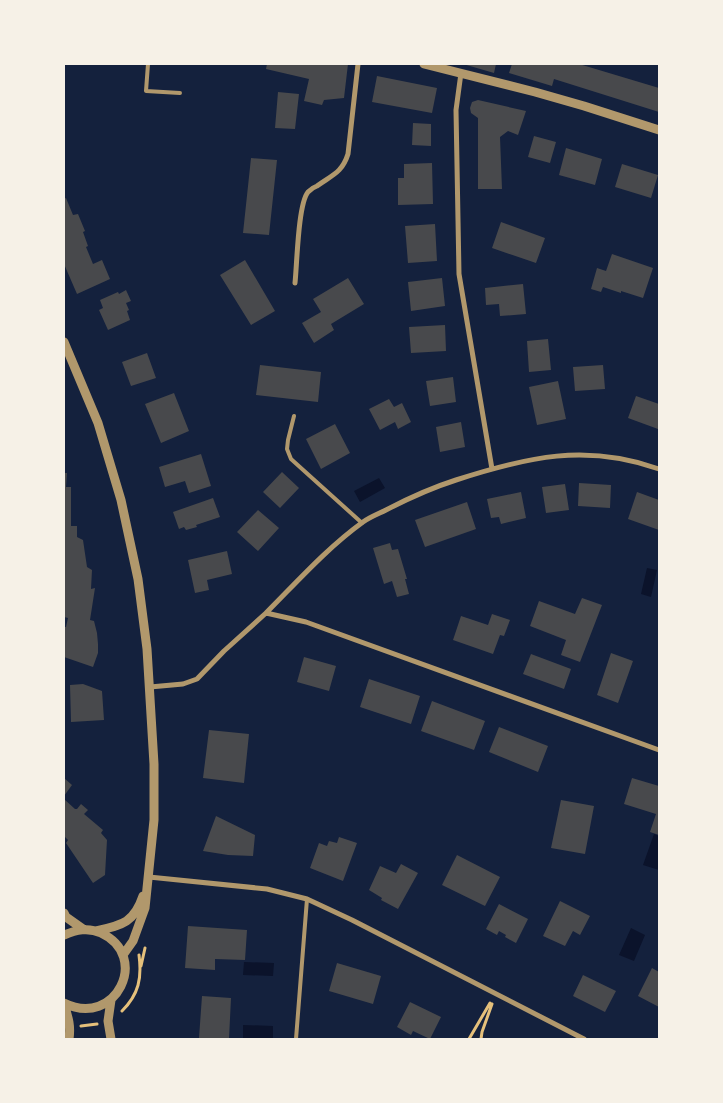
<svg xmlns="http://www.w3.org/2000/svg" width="723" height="1103" viewBox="0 0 723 1103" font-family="Montserrat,sans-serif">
<rect width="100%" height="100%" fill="#14213d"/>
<path fill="#0b132b" d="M379 478 385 488 360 502 354 491Z
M647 568 657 570 651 597 641 594Z
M654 834 659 836V870L643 865Z
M631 928 645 935 634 961 619 955Z
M244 962 274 963 273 976 243 975Z
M243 1025 273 1026V1039L243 1038Z"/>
<path fill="#48494c" d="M267 64H348L344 98 324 100 322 105 304 101 309 79 266 69Z
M463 64H496L494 73Z
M512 64H579L659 88V112L554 79 552 86 509 73Z
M377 76 437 88 432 113 372 102Z
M278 92 299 94 295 129 275 128Z
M478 100 526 111 518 135 508 131 500 137 502 189H478V118L471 113 470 108 472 102Z
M413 123 431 124V146L412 145Z
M534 136 556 142 550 163 528 157Z
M566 148 602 159 595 185 559 175Z
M251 158 277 160 269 235 243 233Z
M432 163 433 204 398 205V178H404V164Z
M622 164 658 175 651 198 615 187Z
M66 198 73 215 78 214 85 231 83 232 88 246 86 247 93 264 102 260 110 279 77 294 64 264V199Z
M501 222 545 238 536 263 492 248Z
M435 224 437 261 408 263 405 226Z
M612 254 653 268 643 298 621 291V293L603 287 601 292 591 289 597 268 606 271Z
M245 260 275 311 251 325 220 275Z
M348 278 364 304 331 324 334 330 314 343 302 323 321 312 313 299Z
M442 278 445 306 411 311 408 282Z
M523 284 526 314 500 316 499 304 486 305 485 288Z
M126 290 131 301 126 303 129 310 127 311 130 320 108 330 99 310 103 308 100 300 118 292 119 294Z
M445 325 446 351 411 353 409 327Z
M548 339 551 370 529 372 527 341Z
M147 353 156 378 131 386 122 362Z
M260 365 321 372 318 402 256 395Z
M603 365 605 389 575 391 573 367Z
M453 377 456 402 430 406 426 381Z
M558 381 566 419 537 425 529 387Z
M174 393 189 431 161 443 145 404Z
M636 396 659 404 658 429 628 418Z
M389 399 394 407 402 403 411 422 398 429 395 422 380 430 369 409Z
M461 422 465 447 440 452 436 427Z
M335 424 350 453 321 469 306 439Z
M201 454 211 486 189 493 185 481 165 487 159 467Z
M282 472 299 488 280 508 263 492Z
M64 473H67L66 487H71V526H77V537L83 540 87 567 92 570 91 589 95 588 90 620 94 621 97 633 98 644V653L93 667 64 657V627H66L68 618 64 617Z
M579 483 611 485 610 508 578 506Z
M565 484 569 510 546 513 542 487Z
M521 492 526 518 501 524 499 517 491 518 487 499Z
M637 492 659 500V530L628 519Z
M213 498 220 517 196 525 197 527 186 530 184 527 179 529 173 512Z
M467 502 476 529 425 547 415 520Z
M258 510 279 528 258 551 237 532Z
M390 543 392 550 398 549 407 579H405L409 594 397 597 392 581 384 584 373 548Z
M227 551 232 574 207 580 209 590 195 593 188 560Z
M582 598 602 605 580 662 561 655 566 640 530 626 539 601 575 614Z
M492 614 510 620 504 636 500 635 493 654 453 640 461 616 488 625Z
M611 653 633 661 618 703 597 695Z
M531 654 571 669 564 689 523 674Z
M304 657 336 666 329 691 297 682Z
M369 679 420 696 411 724 360 707Z
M83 684 102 691 104 720 71 722 70 685Z
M432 701 485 721 474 750 421 731Z
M499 727 548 746 538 772 489 752Z
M209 730 249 734 244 783 203 778Z
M64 778 72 785 64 796Z
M632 778 659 786V835L650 832 656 814 624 804Z
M64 799 75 809H77L81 804 88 810 84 814 103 830 101 833 107 840 105 875 93 883 66 843 68 840 64 836Z
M561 800 594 806 585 854 551 848Z
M216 816 255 835 253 856 228 855 203 851Z
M339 837 357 843 343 881 310 868 319 843 327 846 329 841 337 843Z
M457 855 500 877 485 906 442 885Z
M401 864 418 873 398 909 381 900 382 898 369 890 380 866 396 873Z
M560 901 590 916 580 935 573 931 565 946 543 936Z
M499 904 528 919 516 943 505 937 506 935 499 931 497 935 486 929Z
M188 926 247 930 245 960 215 959V970L185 968Z
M337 963 381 976 373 1004 329 991Z
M652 968 659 972V1007L638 996Z
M583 975 616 991 605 1012 573 996Z
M202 996 231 998 229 1039 199 1038Z
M410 1002 441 1017 430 1039 413 1031 411 1035 397 1027Z"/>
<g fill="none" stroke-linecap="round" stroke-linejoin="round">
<path stroke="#e5c07b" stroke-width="3" d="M141 966 145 948
M122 1011C139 994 142 978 139 955
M81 1026 97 1024
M469 1039 490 1003
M481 1039 482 1032 492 1004"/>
<path stroke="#b1986c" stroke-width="4" d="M148 64 146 91 180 93
M294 416 288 440 287 449 291 459 362 523
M296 1039 307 899"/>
<path stroke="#b1986c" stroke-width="5" d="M461 73 456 110 459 274 492 469
M295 283C297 265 298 204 308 192 310 190 314 187 317 186 332 175 342 173 348 154L358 64
M266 613C297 582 327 548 363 522 370 517 378 514 386 510 409 498 431 488 456 480 527 457 586 443 659 469
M150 687 183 684 197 679 224 651 266 613 306 622 659 750
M149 877 267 889 307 899 352 920 584 1039"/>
<path stroke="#b1986c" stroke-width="9" d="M424 64 535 92 584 106 659 130
M64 342 98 423 121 500 138 579 147 649 154 764V820L145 908 133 941 123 955
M64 913 66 917 83 929
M96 931C122 925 134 923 143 896
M64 935C76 930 88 927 101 933 151 956 116 1029 64 1003
M64 1004C68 1017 71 1025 69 1039
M111 1039 108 1021 111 1000"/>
</g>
<rect width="723" height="1103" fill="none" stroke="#f6f1e7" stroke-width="130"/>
</svg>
